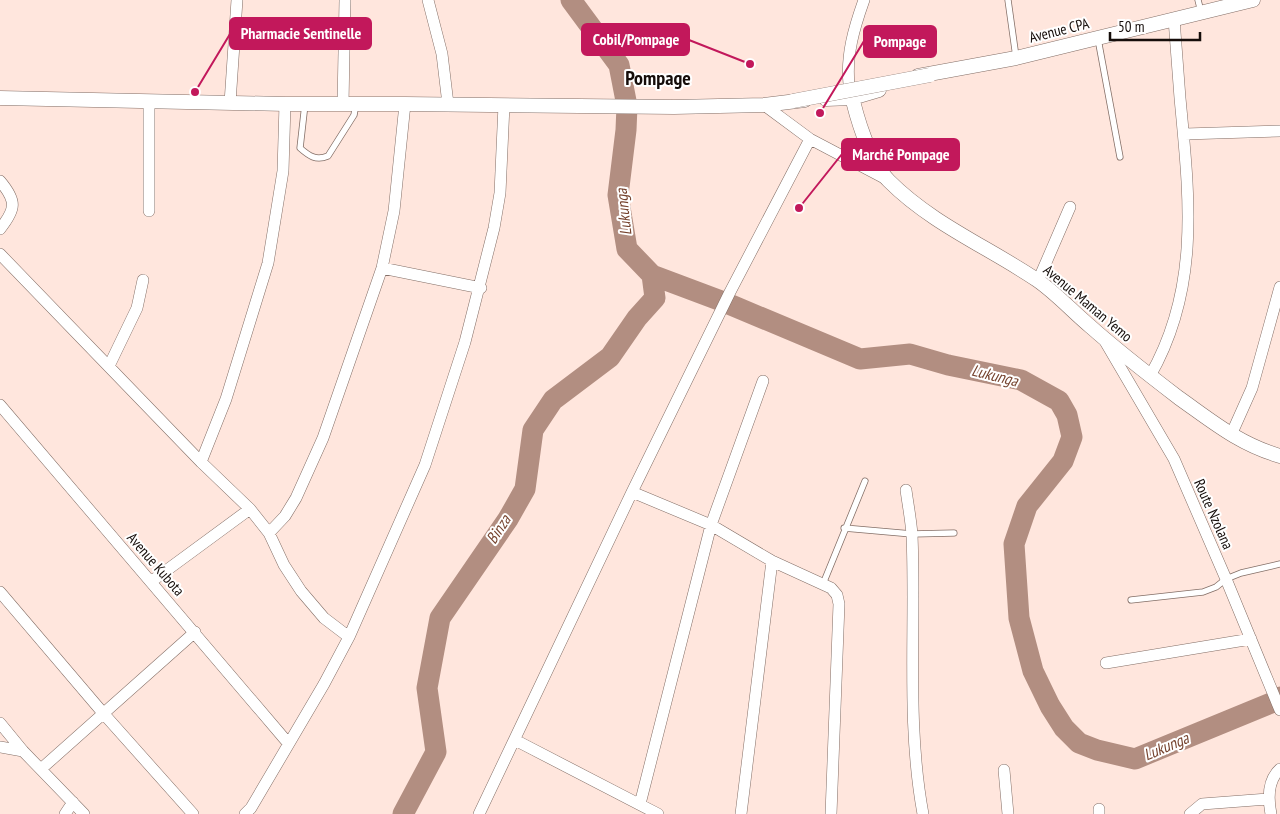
<svg xmlns="http://www.w3.org/2000/svg" width="1280" height="814" viewBox="0 0 1280 814" font-family="'PT Sans Narrow',sans-serif">
<rect width="100%" height="100%" fill="#ffe6dd"/>
<g fill="none" stroke-linecap="round" stroke-linejoin="round">
<path stroke="#b28e81" stroke-width="21" d="M571 0 619 65 627 106 626 130 618 195 627 249 652 275 724 302 860 359 910 354 948 365 1021 380 1059 401 1067 415 1072 437 1063 461 1027 506 1014 544 1019 618 1033 671 1050 706 1064 728 1079 743 1097 750 1135 759 1276 701 1280 697
M403 814 436 752 427 688 440 618 508 519 525 489 533 430 553 400 610 357 637 318 655 298 652 275"/>
<defs>
<path id="service" d="M1008 0 1016 57
M1198 0 1201 12
M1098 39 1120 157
M305 104 300 148C309 156 316 161 328 156L354 115 356 104
M844 528 912 534 954 533
M823 584 865 481
M1131 600 1203 592 1216 587 1226 579 1241 573 1280 564"/>
<path id="minor" d="M428 0 442 54 448 104
M849 84C846 55 854 28 864 0
M230 103 237 0
M343 104 345 0
M764 105 810 139 886 179
M1185 134 1280 131
M0 181C17 201 16 209 0 229
M149 211V102
M0 254 201 462 250 509 269 533 284 565 301 591 324 618 349 637
M382 268 481 288
M1038 281 1070 207
M1106 343 1174 459 1226 579 1280 710
M109 366 137 308 143 280
M1150 376C1201 287 1189 195 1180 98 1178 72 1176 45 1174 19
M0 405 288 743
M1231 435 1252 388 1280 287
M201 462 226 399 268 263 283 171 285 104
M906 490C908 505 911 520 912 535 916 628 906 722 923 814
M632 492 711 525 772 561 831 588 837 595 839 604 831 814
M269 533 285 516 296 498 323 438 382 268 394 211 405 104
M152 581 250 509
M0 592 103 713 193 814
M1106 663 1251 639
M0 723 23 751 84 814
M515 740 658 814
M0 747 23 751
M41 769 195 632
M1004 770 1008 814
M640 804 711 525 763 381
M1099 809V814
M65 814 73 802
M245 814 251 808 324 684 349 637 425 465 465 342 494 228 500 193 504 105
M479 814 632 492 730 292 810 139
M741 814 772 561
M1190 814 1202 804 1268 799
M1271 814C1268 799 1268 780 1280 769"/>
<path id="tertiary" d="M918 76 1016 58 1253 0
M850 88C856 116 869 161 889 181 932 224 988 247 1037 280 1056 293 1073 312 1091 327 1119 352 1149 375 1179 398 1213 422 1239 444 1280 456
M0 98 285 104H405L674 107 764 105 805 100
M826 99 852 98 879 90"/>
</defs>
<use href="#service" stroke="#836e66" stroke-width="7"/>
<use href="#minor" stroke="#836e66" stroke-width="12"/>
<use href="#tertiary" stroke="#836e66" stroke-width="15"/>
<use href="#service" stroke="#fff" stroke-width="5.5"/>
<use href="#minor" stroke="#fff" stroke-width="11"/>
<use href="#tertiary" stroke="#fff" stroke-width="14"/>
<defs>
<path id="tertiary-bridge" d="M793 101 930 75"/>
</defs>
<use href="#tertiary-bridge" stroke="#836e66" stroke-width="15" stroke-linecap="butt"/>
<use href="#tertiary-bridge" stroke="#fff" stroke-width="14"/>
</g>
<g text-anchor="middle" dominant-baseline="central" stroke-width="4" stroke-linejoin="round" paint-order="stroke">
<g font-size="15" fill="#150d0a" stroke="#fff">
<text transform="translate(1059 30) rotate(-14)">Avenue CPA</text>
<text transform="translate(1088 303) rotate(40)">Avenue Maman Yemo</text>
<text transform="translate(1214 514) rotate(66)">Route Nzolana</text>
<text transform="translate(156 564) rotate(49)">Avenue Kubota</text>
</g>
<g font-size="16" font-style="italic" fill="#75422d" stroke="#fff">
<text transform="translate(623 212) rotate(-96)">Lukunga</text>
<text transform="translate(995 375) rotate(14)">Lukunga</text>
<text transform="translate(498 529) rotate(-57)">Binza</text>
<text transform="translate(1166 746) rotate(-23)">Lukunga</text>
</g>
<g font-size="20" font-weight="bold" fill="#150d0a" stroke="#fff">
<text x="658" y="78">Pompage</text>
</g>
</g>
<path fill="none" stroke="#c2185b" stroke-width="2" d="M195 92L230 34M750 64L689 40M820 113L864 41M799 208L842 154"/>
<g fill="#c2185b" stroke="#fff" stroke-width="2">
<circle cx="195" cy="92" r="5"/>
<circle cx="750" cy="64" r="5"/>
<circle cx="820" cy="113" r="5"/>
<circle cx="799" cy="208" r="5"/>
</g>
<g fill="#c2185b" stroke="#c2185b" stroke-width="2">
<rect x="230" y="18" width="141" height="31" rx="5"/>
<rect x="582" y="24" width="107" height="31" rx="5"/>
<rect x="864" y="26" width="72" height="31" rx="5"/>
<rect x="842" y="139" width="117" height="31" rx="5"/>
</g>
<g font-size="16" text-anchor="middle" font-weight="bold" fill="#fff">
<text x="301" y="39">Pharmacie Sentinelle</text>
<text x="636" y="45">Cobil/Pompage</text>
<text x="900" y="47">Pompage</text>
<text x="901" y="160">Marché Pompage</text>
</g>
<path d="M1110 32v8h90v-8" fill="none" stroke="#150d0a" stroke-width="2.5"/>
<text x="1118" y="32" font-size="15" fill="#150d0a" stroke="#ffffff" stroke-width="4" paint-order="stroke">50 m</text>
</svg>
